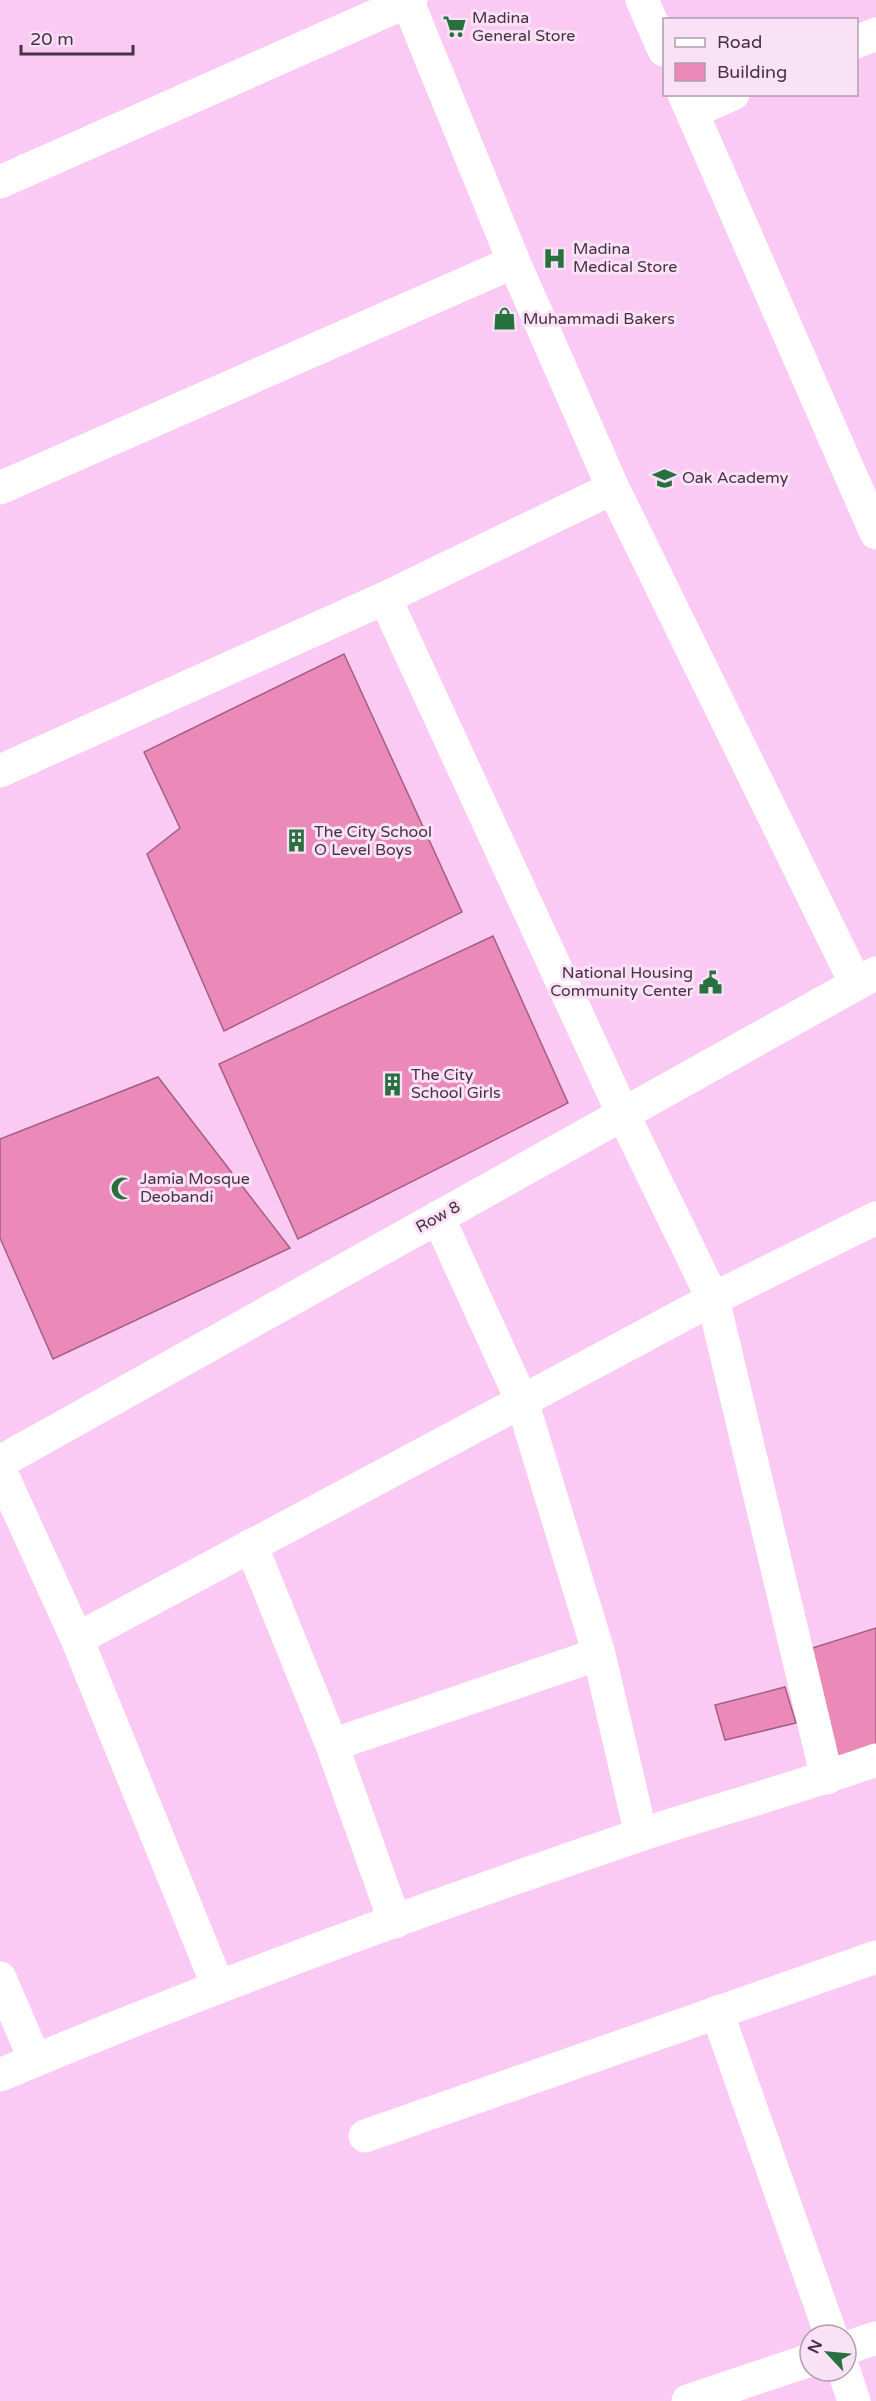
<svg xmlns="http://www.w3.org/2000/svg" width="876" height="2401" viewBox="0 0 876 2401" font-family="'Varela Round',sans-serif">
<rect width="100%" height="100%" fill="#facaf4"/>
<path fill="#eb8ab9" stroke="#a2607f" stroke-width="1.5" d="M344 654 462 912 224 1031 147 854 180 828 144 752Z
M493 936 568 1103 298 1239 219 1064Z
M158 1077 290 1248 53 1359 0 1238V1139Z
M876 1628V1756L826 1777 806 1650Z
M785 1687 796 1723 725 1740 715 1705Z"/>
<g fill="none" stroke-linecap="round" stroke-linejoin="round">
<path stroke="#fff" stroke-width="33" d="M407 0 514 262 613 488 856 984
M642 0 664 50
M856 42 876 34
M684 94 876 533
M692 112 733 94
M0 182 411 0
M0 488 514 262
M385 598 623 1114 713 1299 827 1778
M0 771 385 598 613 488
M438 1217 522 1401 599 1654 641 1835
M0 1462 876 973
M0 1470 77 1639 218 1986
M251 1545 332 1745 395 1922
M77 1639 713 1299 876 1218
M332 1745 599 1654
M0 1978 35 2060
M717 2012 831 2335
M0 2075C210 1987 424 1908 640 1835 718 1809 798 1788 876 1760
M365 2136 876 1957
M846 2348 876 2338
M844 2371 854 2401
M688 2401 810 2360"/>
</g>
<defs>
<symbol id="supermarket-bare" viewBox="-9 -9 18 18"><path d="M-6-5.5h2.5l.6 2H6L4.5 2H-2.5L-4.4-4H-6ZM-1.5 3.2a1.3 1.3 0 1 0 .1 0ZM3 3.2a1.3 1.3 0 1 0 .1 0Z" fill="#28713e" stroke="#f9e1f6" stroke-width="2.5" paint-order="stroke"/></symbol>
<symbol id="hospital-bare" viewBox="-9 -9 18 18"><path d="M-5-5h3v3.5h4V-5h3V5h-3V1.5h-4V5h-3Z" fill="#28713e" stroke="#f9e1f6" stroke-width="2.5" paint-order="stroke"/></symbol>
<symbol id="shop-bare" viewBox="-9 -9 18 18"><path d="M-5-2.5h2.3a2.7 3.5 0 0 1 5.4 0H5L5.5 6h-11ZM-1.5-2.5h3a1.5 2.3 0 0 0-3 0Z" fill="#28713e" stroke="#f9e1f6" stroke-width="2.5" paint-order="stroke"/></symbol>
<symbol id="school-bare" viewBox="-9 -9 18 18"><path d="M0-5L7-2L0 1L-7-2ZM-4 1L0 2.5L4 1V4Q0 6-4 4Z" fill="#28713e" stroke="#f9e1f6" stroke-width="2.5" paint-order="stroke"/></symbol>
<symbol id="building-bare" viewBox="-9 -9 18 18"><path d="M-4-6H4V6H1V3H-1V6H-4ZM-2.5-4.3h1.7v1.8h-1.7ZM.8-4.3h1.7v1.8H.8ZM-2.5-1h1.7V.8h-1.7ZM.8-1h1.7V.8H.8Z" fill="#28713e" stroke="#f9e1f6" stroke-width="2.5" paint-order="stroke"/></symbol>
<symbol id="civic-bare" viewBox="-9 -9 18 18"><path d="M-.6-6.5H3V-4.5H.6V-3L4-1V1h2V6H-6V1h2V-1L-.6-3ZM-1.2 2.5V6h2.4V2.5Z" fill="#28713e" stroke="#f9e1f6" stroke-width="2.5" paint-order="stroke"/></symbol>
<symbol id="mosque-bare" viewBox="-9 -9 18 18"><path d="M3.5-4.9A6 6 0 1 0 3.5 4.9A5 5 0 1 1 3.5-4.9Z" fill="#28713e" stroke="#f9e1f6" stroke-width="2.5" paint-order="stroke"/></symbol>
</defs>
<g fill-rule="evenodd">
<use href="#supermarket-bare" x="438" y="10" width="33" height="33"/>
<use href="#hospital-bare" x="538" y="242" width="33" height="33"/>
<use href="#shop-bare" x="488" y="302" width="33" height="33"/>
<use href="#school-bare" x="648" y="462" width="33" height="33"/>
<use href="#building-bare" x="280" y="824" width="33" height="33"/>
<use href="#civic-bare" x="694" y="966" width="33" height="33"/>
<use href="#building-bare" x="376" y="1068" width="33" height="33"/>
<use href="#mosque-bare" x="106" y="1172" width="33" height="33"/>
</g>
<g text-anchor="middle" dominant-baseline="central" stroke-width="6" stroke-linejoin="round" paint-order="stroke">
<g font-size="16" fill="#483045" stroke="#f9e1f6" text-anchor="start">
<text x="472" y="18">Madina<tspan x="472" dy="18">General Store</tspan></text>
<text x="573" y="249">Madina<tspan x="573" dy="18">Medical Store</tspan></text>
<text x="523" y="319">Muhammadi Bakers</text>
<text x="682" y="478">Oak Academy</text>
<text x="314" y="832">The City School<tspan x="314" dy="18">O Level Boys</tspan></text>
<text x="693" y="973" text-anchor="end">National Housing<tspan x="693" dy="18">Community Center</tspan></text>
<text x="411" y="1075">The City<tspan x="411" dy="18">School Girls</tspan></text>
<text x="140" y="1179">Jamia Mosque<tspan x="140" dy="18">Deobandi</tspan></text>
</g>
<g font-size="16" fill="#483045" stroke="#f9e1f6">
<text transform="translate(438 1217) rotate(-29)">Row 8</text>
</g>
</g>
<rect x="663" y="18" width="195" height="78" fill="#f9e1f6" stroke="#b29aaf" stroke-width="1.5"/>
<rect x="675" y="38" width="30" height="9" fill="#ffffff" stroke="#b29aaf" stroke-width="1.5"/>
<text x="717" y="48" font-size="18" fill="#483045">Road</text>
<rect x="675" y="63" width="30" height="18" fill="#eb8ab9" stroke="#b29aaf" stroke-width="1.5"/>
<text x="717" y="78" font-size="18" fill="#483045">Building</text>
<g transform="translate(828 2353) rotate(296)"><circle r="28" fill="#f9e1f6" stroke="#b29aaf" stroke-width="1.5"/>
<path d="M0-4.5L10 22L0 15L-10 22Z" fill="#28713e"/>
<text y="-9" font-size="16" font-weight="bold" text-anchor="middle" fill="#483045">N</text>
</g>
<path d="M21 45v9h112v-9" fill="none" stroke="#483045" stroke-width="3"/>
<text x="30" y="45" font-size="18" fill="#483045" stroke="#f9e1f6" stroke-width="4.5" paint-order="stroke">20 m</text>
</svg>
